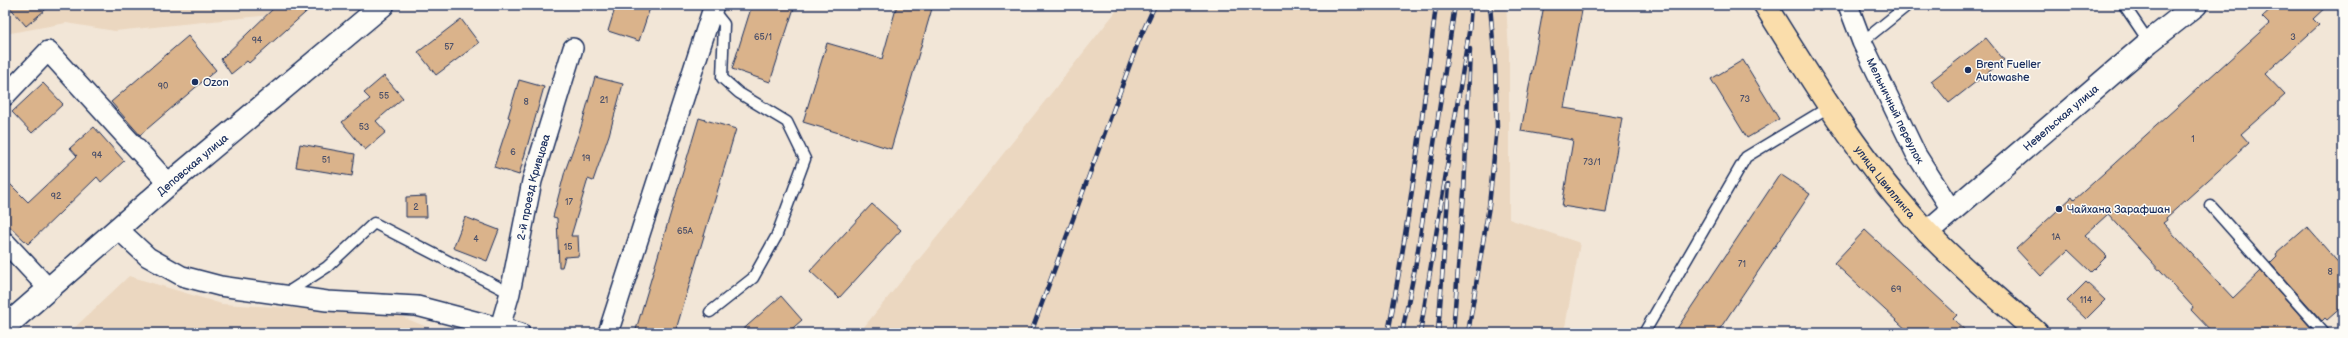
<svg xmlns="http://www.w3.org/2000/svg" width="2348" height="338" viewBox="0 0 2348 338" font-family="'Balsamiq Sans',sans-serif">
<rect width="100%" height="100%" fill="#f2e6d7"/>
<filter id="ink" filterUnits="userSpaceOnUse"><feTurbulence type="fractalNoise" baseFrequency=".025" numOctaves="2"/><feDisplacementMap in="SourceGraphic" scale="8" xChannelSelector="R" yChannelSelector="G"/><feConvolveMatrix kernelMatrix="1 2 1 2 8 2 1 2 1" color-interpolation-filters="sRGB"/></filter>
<g filter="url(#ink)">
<path fill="#ebd7c0" d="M5 5H342L338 8 115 31 66 23 5 34Z
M1121 5H1506L1509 51V219L1580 243 1564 333H859L946 226Z
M129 276 222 304 395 314 442 333H69Z"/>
<path fill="#dab38b" stroke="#1b2f5e" d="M8 5H51L26 26Z
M277 5H314L249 63 247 61 231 74 221 59Z
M616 5H651L639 41 608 31Z
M752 5H795L770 82 732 69Z
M897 5H933L891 149 803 122 827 43 882 59Z
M1544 5H1583L1564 108 1622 118 1606 213 1562 206 1573 140 1521 131Z
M2275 5H2328L2313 19 2319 25 2265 74 2285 95 2241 134 2249 143 2166 218 2167 220 2163 223 2233 298 2261 271 2312 329 2308 333H2213L2191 310 2193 307 2108 214 2085 235 2107 256 2091 272 2068 250 2041 276 2016 249 2072 197 2074 200 2269 24 2262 17Z
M461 19 479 43 436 75 418 52Z
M188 36 216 70 140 135 111 102Z
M1986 38 2004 60 1949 103 1931 81Z
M1743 60 1779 119 1747 138 1711 79Z
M384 76 403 98 376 121 386 132 365 150 342 122 370 99 364 93Z
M595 77 623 84 609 135 593 181 588 179 571 236H578L579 256 565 257 562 267H559L557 218 553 217 565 171 581 127Z
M519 80 544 87 519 175 494 167 510 118 508 117Z
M43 83 63 104 32 133 12 112Z
M699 118 736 129 675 333H635Z
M94 127 124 161 101 182 97 177 28 244 5 222V179L28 202 77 156 70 148Z
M300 144 355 154 352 176 296 167Z
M1780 174 1810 194 1717 333H1674Z
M426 196 427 217H406V197Z
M872 204 901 230 839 298 810 271Z
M465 217 499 230 487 261 453 248Z
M2307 227 2343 268V306L2327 320 2325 318 2322 321 2270 263 2277 256 2276 254Z
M1865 230 1957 315 1953 319 1968 333H1910L1834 263Z
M2086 282 2105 300 2086 319 2067 301Z
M781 296 802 320 787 333H739Z"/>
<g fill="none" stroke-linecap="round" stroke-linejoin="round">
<defs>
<path id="service" d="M2124 5 2149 42
M1862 42 1908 5
M2211 206 2324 333
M285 294 327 267 374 223 510 293
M710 312 753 278 776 237 805 159 787 122 739 93 722 78 724 24 712 9
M1644 333 1746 157 1829 107"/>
<g id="minor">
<path id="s1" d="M1848 5 1862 42 1916 154 1952 211"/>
<path d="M5 96 48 51 169 184"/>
<path d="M118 229 148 257 182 276 220 286 327 301 417 306 520 333"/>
<path d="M5 242 49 289"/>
<path id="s2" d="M500 327 510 293 532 181 573 48"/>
<path d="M608 333 714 5"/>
</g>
<g id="tertiary">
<path id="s3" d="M1927 232 2149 42 2196 5"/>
<path id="s4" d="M5 327 169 184 383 5"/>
</g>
<g id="primary">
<path id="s5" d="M1765 5C1814 84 1863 164 1927 232 1961 268 2000 299 2037 333"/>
</g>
</defs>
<use href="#service" stroke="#1b2f5e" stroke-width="13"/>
<use href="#minor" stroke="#1b2f5e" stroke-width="22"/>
<use href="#tertiary" stroke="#1b2f5e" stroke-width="25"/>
<use href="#primary" stroke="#1b2f5e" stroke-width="25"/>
<use href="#service" stroke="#fdfcf7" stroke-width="10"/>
<use href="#minor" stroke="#fdfcf7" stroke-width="19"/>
<use href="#tertiary" stroke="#fdfcf7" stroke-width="22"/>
<use href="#primary" stroke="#faddab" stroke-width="22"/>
<defs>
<path id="rail" d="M1031 333 1139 40 1155 5
M1388 333C1409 224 1423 115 1436 5
M1402 333 1416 263 1455 5
M1420 333 1469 32 1471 5
M1438 333 1449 184
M1453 333 1464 192 1470 49
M1468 333 1489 206 1497 127 1495 65 1490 5"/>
</defs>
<use href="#rail" stroke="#1b2f5e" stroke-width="4.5"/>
<use href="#rail" stroke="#fdfcf7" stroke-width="3" stroke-dasharray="9" stroke-linecap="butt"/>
</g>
</g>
<g fill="#1b2f5e" stroke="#fdfcf7" stroke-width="1.5">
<circle cx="1968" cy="70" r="4"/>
<circle cx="195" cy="82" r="4"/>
<circle cx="2059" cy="209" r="4"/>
</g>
<g text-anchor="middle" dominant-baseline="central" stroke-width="3" stroke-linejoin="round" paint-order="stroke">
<g font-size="9" fill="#4b5069">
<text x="763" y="37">65/1</text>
<text x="2293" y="37">3</text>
<text x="257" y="40">94</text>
<text x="449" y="47">57</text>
<text x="163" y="86">90</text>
<text x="384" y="96">55</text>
<text x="1745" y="99">73</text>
<text x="604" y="100">21</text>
<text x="526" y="102">8</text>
<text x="364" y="127">53</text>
<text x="2193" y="139">1</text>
<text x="513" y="152">6</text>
<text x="97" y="155">94</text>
<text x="586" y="158">19</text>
<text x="326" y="160">51</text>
<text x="1592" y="162">73/1</text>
<text x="56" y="196">92</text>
<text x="569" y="202">17</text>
<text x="416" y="207">2</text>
<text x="685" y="231">65А</text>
<text x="2056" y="237">1А</text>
<text x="476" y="239">4</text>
<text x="568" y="247">15</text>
<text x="1742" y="264">71</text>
<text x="2330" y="272">8</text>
<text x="1896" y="289">69</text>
<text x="2086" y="300">114</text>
</g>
<g font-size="11" fill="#1b2f5e" stroke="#fdfcf7" text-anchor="start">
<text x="1976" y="64">Brent Fueller<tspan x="1976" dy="13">Autowashe</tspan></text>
<text x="203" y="82">Ozon</text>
<text x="2067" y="209">Чайхана Зарафшан</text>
</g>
<g font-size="11" fill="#1b2f5e" stroke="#fdfcf7">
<text stroke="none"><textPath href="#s1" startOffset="116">Мельничный переулок</textPath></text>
<text stroke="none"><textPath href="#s3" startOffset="176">Невельская улица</textPath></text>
<text stroke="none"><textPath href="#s4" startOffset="248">Деповская улица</textPath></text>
<text stroke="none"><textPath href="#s5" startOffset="214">улица Цвиллинга</textPath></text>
<text stroke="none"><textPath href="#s2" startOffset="144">2-й проезд Кривцова</textPath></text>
</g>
</g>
<rect width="2348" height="338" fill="none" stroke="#fdfcf7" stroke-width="20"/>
<rect x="10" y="10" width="2328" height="318" fill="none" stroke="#1b2f5e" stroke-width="1.5" filter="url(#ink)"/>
</svg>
